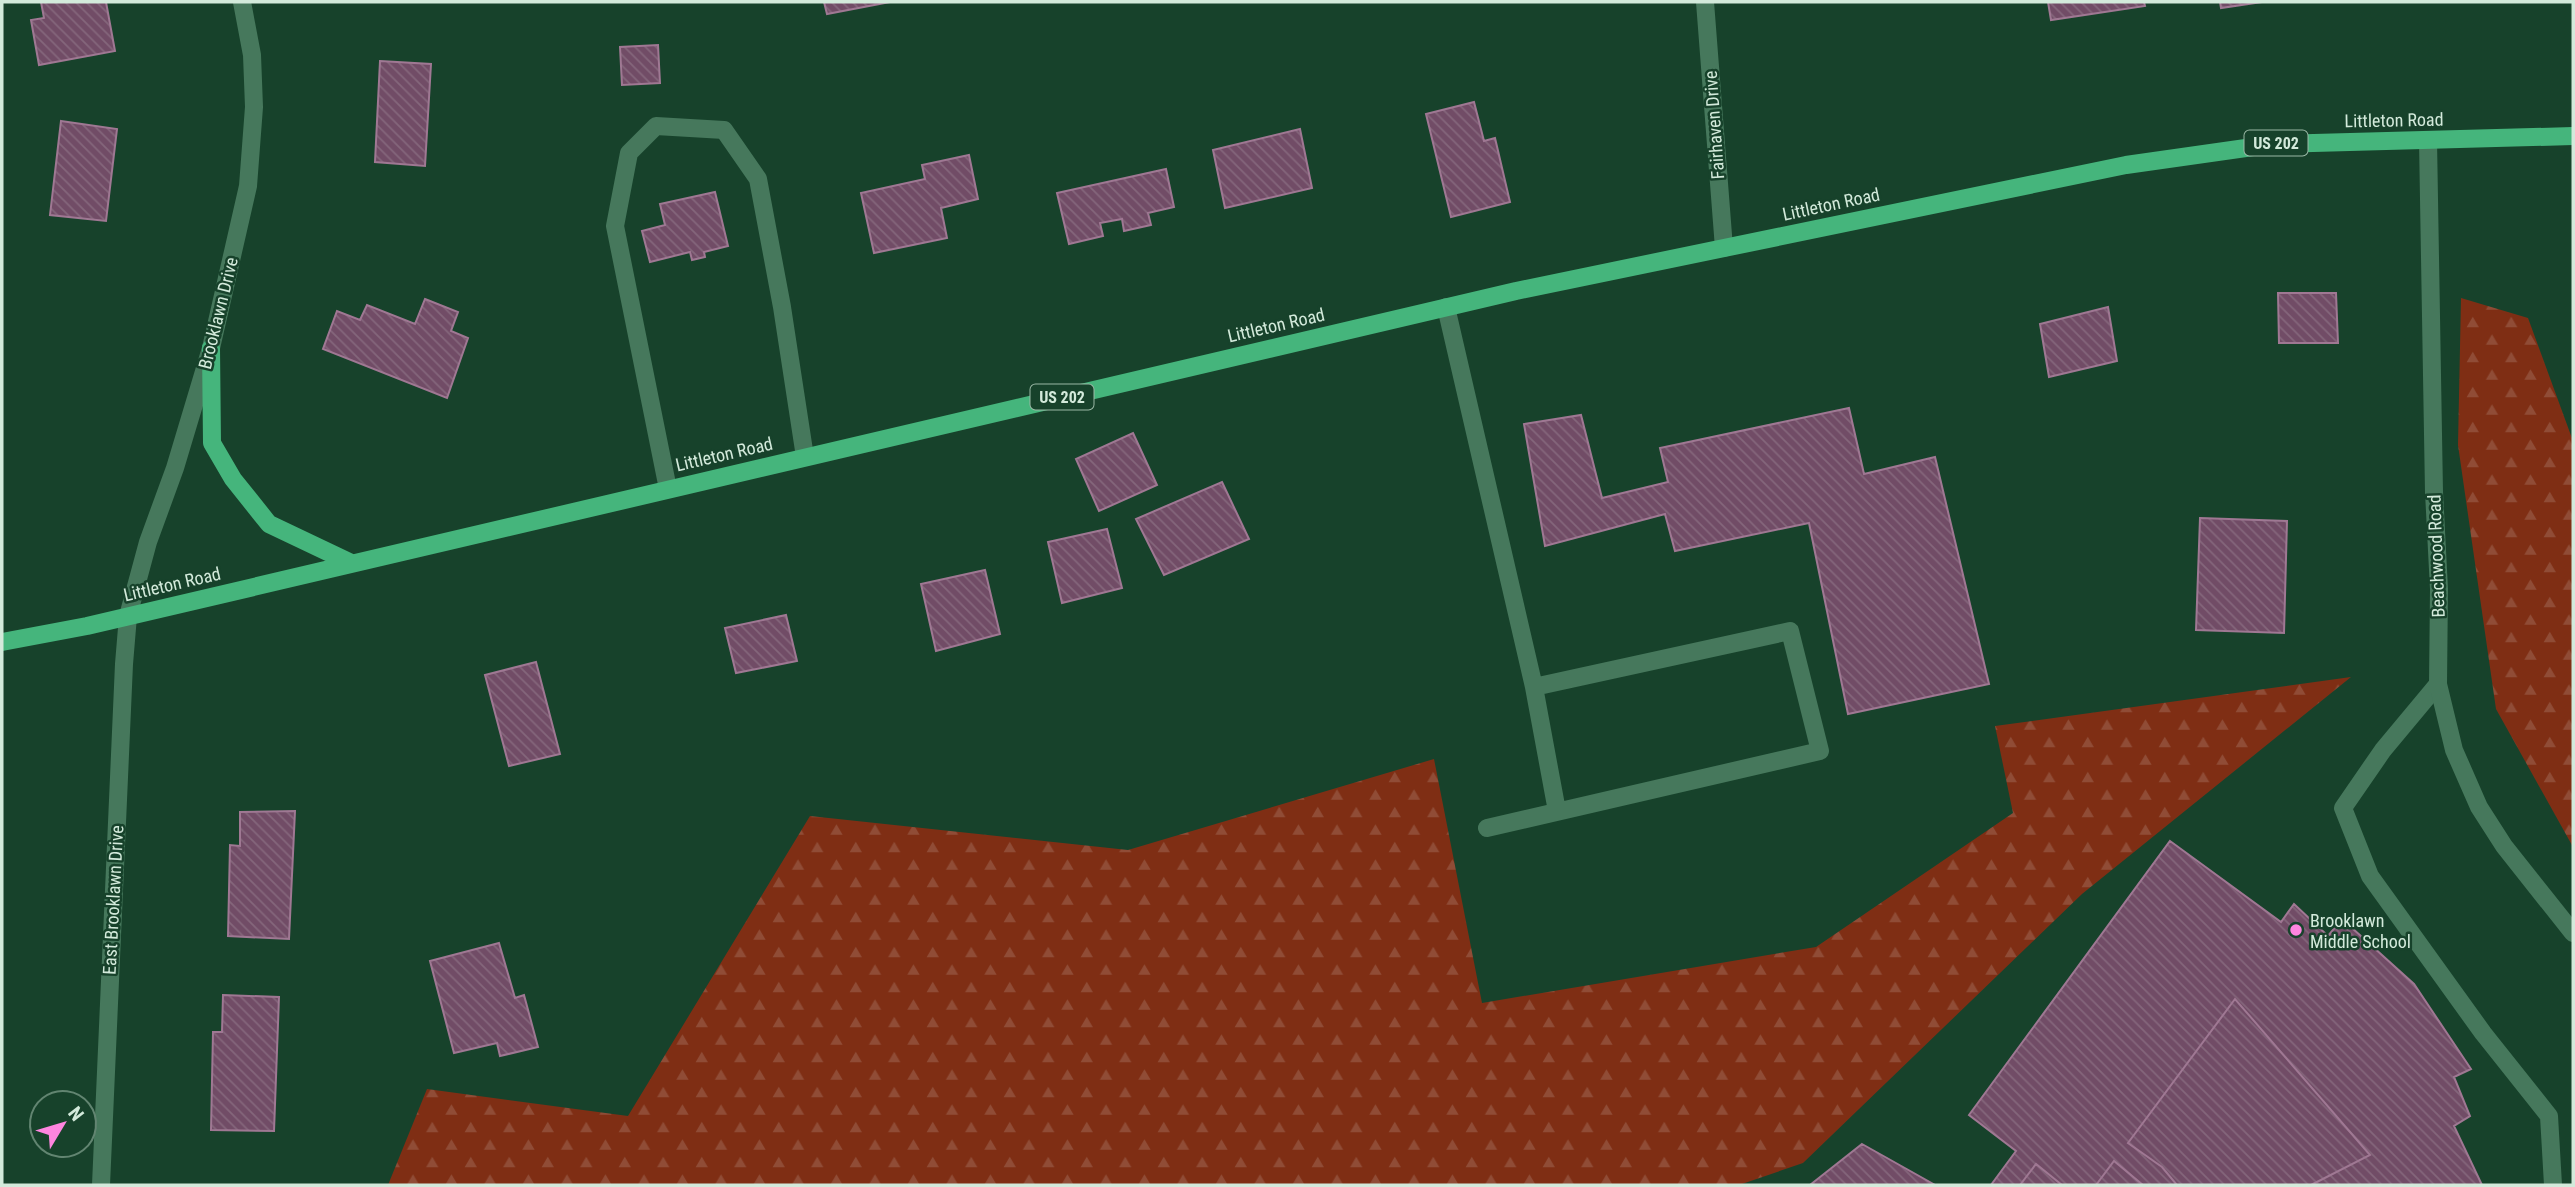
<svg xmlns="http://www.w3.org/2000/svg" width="2575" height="1187" viewBox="0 0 2575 1187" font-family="'Roboto Condensed',sans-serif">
<defs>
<pattern id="forest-firs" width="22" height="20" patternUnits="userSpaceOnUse" patternTransform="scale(1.75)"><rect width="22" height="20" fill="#7f2e14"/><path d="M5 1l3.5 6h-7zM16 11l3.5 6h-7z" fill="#904c36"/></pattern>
<pattern id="building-back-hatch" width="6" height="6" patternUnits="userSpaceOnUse" patternTransform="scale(1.75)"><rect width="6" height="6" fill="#714c66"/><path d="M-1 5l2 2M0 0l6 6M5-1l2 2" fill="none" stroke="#84667b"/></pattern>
</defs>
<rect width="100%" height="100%" fill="#17422b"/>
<path fill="url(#forest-firs)" d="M2461 298 2528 318 2573 441V847L2496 709 2458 445Z
M2351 677 2082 894 1803 1163 1739 1185H388L427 1089 628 1116 810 816 1128 850 1434 759 1482 1003 1816 947 2013 813 1995 726Z"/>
<path fill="url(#building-back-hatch)" stroke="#9f7893" stroke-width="2" d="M41 2H106L115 51 39 65 31 20 44 18Z
M824 2H890L827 14Z
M2048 2H2144L2145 6 2051 20Z
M2220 2H2262L2221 8Z
M658 45 660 83 622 85 620 47Z
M380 61 431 64 425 166 375 162Z
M1474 102 1484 141 1495 138 1510 202 1451 217 1426 114Z
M61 121 117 129 106 221 50 215Z
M1300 129 1312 188 1225 208 1213 150Z
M969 155 978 199 941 208 947 238 874 253 861 193 925 179 922 165Z
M1166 169 1174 207 1148 213 1151 225 1124 231 1122 219 1100 223 1103 236 1069 244 1057 193Z
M715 192 728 246 704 252 705 257 692 260 690 252 650 262 642 231 665 225 660 204Z
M2278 293H2336L2338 343H2279Z
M425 299 458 312 451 331 468 338 447 398 323 349 337 311 360 320 367 305 415 324Z
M2108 307 2117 361 2049 377 2040 324Z
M1849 408 1864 474 1935 457 1989 684 1848 714 1809 523 1675 551 1665 514 1545 546 1524 424 1581 415 1602 498 1668 482 1660 448Z
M1133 433 1157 485 1099 511 1076 459Z
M1222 482 1249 539 1164 575 1136 519Z
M2200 518 2287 521 2284 633 2196 630Z
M1107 529 1122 588 1062 603 1048 542Z
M985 570 1000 634 936 651 921 584Z
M786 615 797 661 736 673 725 628Z
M536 662 560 754 509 766 485 675Z
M295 811 289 939 228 936 230 845 240 846V812Z
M2170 841 2281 922 2294 904 2328 936 2342 919 2414 984 2471 1069 2454 1077 2470 1116 2454 1126 2482 1185H2311L2370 1155 2235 999 2128 1143 2162 1167 2177 1185H2143L2114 1161 2096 1185H2062L2036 1164 2020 1185H1991L2016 1151 1969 1115Z
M2170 841 2281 922 2294 904 2328 936 2342 919 2414 984 2471 1069 2454 1077 2470 1116 2454 1126 2482 1185H1991L2016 1151 1969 1115Z
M499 943 515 998 524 995 538 1047 500 1056 497 1043 454 1053 430 961Z
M223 995 279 997 274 1131 211 1130 213 1032H222Z
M1862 1144 1935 1185H1810Z
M1862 1144 1935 1185H1810Z"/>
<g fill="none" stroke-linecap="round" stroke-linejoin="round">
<path stroke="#46785c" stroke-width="18" d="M1446 307 1534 687 1790 631 1820 751 1487 828
M668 489 615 226 629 153 656 126 724 130 758 179 782 307 805 457
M2438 684 2383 750 2343 808 2370 876 2483 1033 2549 1116 2553 1185
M1534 687 1557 811"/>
<path stroke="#46785c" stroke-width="18" d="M1705 2 1724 248
M2428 140 2434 492 2439 589 2438 684 2454 750 2479 807 2504 846 2573 933
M101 1185 124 664 128 616 148 542 175 468 211 348 248 186 254 107 252 55 242 2"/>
<path stroke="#45b57c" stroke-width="18" d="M211 348 212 443 233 479 269 524 351 563
M2 642 87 626 1516 291 2126 165 2274 144 2573 136"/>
</g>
<circle fill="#fe85df" stroke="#17422b" stroke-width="2.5" cx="2296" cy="930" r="7"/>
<g text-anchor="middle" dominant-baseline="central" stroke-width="5" stroke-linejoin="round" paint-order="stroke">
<g fill="#17422b" stroke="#9bb8a6" stroke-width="2">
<rect x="2244.5" y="130.5" width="63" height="25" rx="5"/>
<rect x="1030.5" y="384.5" width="63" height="25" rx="5"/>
</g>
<g font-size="16" font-weight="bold" fill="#d3eadb">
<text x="2276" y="143">US 202</text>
<text x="1062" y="397">US 202</text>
</g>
<g font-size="18" fill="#d3eadb" stroke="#17422b">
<text transform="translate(2394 120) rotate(-1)">Littleton Road</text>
<text transform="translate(1714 125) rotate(-94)">Fairhaven Drive</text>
<text transform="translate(1831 204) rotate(-12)">Littleton Road</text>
<text transform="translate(218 313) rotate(-76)">Brooklawn Drive</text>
<text transform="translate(1276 325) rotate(-13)">Littleton Road</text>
<text transform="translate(724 454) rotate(-13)">Littleton Road</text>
<text transform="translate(2436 556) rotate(-92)">Beachwood Road</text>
<text transform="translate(172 584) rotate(-13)">Littleton Road</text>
<text transform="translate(113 900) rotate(-87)">East Brooklawn Drive</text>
</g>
<g font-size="18" fill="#d3eadb" stroke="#17422b" text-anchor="start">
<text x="2310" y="920">Brooklawn<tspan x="2310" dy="21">Middle School</tspan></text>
</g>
</g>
<rect width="2575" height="1187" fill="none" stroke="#d3eadb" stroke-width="7"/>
<g transform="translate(63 1124) rotate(52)"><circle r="33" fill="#17422b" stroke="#628571" stroke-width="2"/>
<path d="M0-5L12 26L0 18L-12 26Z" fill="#fe85df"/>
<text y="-10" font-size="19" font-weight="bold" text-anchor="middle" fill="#d3eadb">N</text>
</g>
</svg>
